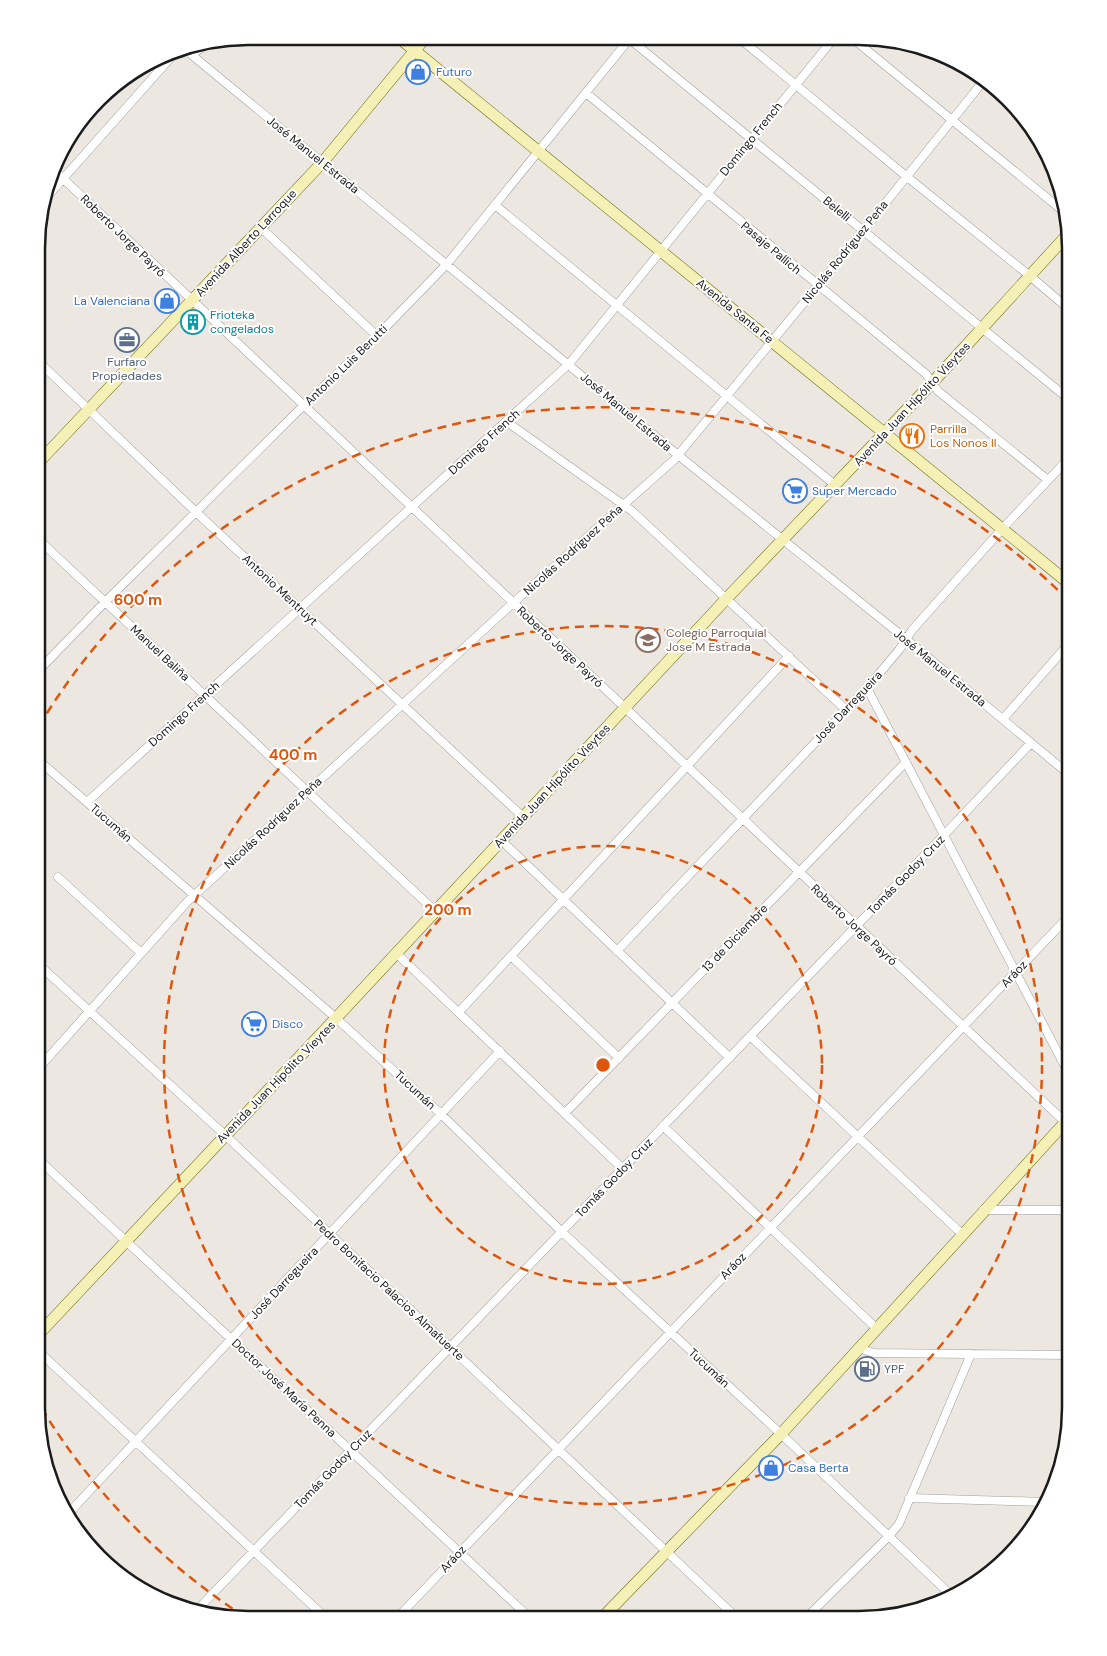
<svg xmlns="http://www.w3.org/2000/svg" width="1107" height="1656" viewBox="0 0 1107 1656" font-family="'DM Sans',sans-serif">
<rect width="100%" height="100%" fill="#ece7e1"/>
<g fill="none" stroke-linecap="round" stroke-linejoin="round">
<defs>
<path id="street" d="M627 37 1071 401
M739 38 906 176 1030 276 1071 311
M852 38 1063 211
M182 47 678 455 906 639 1071 776
M586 93 926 374 938 391 1048 480
M55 171 1065 1122
M45 199 174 54 197 51 208 43
M495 205 835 485
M261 228 377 336
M38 361 197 513 523 817
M507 422 632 511 846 710
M38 539 435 911
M37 672 105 602 303 406 377 336 447 264 631 37
M867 688 1070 1076
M1003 719 1071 641
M37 759 336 1018 441 1114 562 1232 781 1434 952 1596
M87 802 569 364 834 38
M501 840 730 1058
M58 877 141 953
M617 951 867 688 899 650 913 629 1002 529 1071 456
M396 953 623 1169
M511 956 619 1058
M37 963 225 1135 738 1619
M459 1012 789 656
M750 1036 962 1234
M37 1070 187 902 513 603 674 460 863 231 985 79
M565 1113 906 762
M663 1126 876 1328
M37 1158 531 1619
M983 1210H1070
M858 1348 874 1353 1070 1355
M36 1349 326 1618
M909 1498 1046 1502
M67 1515 500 1051
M196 1611 944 835 1031 743
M397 1618 1070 915
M804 1620 889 1536 899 1524 971 1354"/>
<path id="secondary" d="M398 37 1071 585
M38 463 322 163 426 37
M36 1337 336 1018 727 598 932 383 1068 234
M601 1619 781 1434 1070 1117"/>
</defs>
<use href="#street" stroke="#9f9f9f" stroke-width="9"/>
<use href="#secondary" stroke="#6a680a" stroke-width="12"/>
<use href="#street" stroke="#fff" stroke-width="8"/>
<use href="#secondary" stroke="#f5f0b6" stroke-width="11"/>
</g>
<g fill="none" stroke="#de560d" stroke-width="2.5" stroke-dasharray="9 6">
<circle cx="603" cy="1065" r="219"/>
<circle cx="603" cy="1065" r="439"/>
<path d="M245 1617A658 658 0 0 1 39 1404M39 726A658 658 0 0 1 1068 600"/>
</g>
<defs>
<symbol id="shop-ring" viewBox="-11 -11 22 22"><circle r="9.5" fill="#fff" stroke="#3f7fe0" stroke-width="1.5"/><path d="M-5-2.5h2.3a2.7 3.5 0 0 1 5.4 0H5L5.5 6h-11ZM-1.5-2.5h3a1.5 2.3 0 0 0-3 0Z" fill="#3f7fe0"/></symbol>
<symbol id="building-ring" viewBox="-11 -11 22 22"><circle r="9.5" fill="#fff" stroke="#0f9aa8" stroke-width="1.5"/><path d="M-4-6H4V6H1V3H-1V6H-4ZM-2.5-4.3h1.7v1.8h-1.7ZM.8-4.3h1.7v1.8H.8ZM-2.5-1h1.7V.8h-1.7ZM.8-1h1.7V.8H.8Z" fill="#0f9aa8"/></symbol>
<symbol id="office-ring" viewBox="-11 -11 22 22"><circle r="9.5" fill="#fff" stroke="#5c6f8a" stroke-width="1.5"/><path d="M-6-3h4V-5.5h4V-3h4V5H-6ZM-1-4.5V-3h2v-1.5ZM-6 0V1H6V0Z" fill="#5c6f8a"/></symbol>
<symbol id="restaurant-ring" viewBox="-11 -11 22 22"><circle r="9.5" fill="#fff" stroke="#e8710a" stroke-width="1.5"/><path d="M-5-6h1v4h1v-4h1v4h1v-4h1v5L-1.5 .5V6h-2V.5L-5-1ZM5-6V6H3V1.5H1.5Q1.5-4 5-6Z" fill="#e8710a"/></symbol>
<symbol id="supermarket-ring" viewBox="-11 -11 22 22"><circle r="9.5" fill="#fff" stroke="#3f7fe0" stroke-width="1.5"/><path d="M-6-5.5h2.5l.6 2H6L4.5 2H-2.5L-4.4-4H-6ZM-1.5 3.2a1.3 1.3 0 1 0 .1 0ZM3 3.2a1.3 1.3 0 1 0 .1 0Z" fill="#3f7fe0"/></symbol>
<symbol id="university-ring" viewBox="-11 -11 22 22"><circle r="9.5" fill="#fff" stroke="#8d6e63" stroke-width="1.5"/><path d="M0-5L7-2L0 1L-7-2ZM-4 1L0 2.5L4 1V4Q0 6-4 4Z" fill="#8d6e63"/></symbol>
<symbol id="fuel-ring" viewBox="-11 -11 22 22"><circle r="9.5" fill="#fff" stroke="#5c6f8a" stroke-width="1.5"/><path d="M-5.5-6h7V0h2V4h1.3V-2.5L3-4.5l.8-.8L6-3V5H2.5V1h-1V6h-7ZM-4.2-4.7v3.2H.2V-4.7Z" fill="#5c6f8a"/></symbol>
</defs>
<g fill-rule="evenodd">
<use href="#shop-ring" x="404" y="58" width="28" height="28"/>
<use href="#shop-ring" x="153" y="287" width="28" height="28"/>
<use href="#building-ring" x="179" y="308" width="28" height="28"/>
<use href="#office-ring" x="113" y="326" width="28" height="28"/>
<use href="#restaurant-ring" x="898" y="422" width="28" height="28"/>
<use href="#supermarket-ring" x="781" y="477" width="28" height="28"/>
<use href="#university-ring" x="634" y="626" width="28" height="28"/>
<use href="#supermarket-ring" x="240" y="1010" width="28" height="28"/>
<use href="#fuel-ring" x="853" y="1355" width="28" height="28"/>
<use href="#shop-ring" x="757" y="1454" width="28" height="28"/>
</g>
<g text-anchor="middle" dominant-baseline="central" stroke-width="4" stroke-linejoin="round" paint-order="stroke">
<g font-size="12" fill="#366cbe" stroke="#fff" text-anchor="start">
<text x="436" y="72">Futuro</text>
<text x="150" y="301" text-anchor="end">La Valenciana</text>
<text x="812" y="491">Super Mercado</text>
<text x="272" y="1024">Disco</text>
<text x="788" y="1468">Casa Berta</text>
</g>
<g font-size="12" fill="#1b1b1b" stroke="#fff">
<text transform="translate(751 139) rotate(-51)">Domingo French</text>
<text transform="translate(313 155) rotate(39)">José Manuel Estrada</text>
<text transform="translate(837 209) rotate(39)">Belelli</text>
<text transform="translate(123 236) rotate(44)">Roberto Jorge Payró</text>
<text transform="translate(246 243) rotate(-47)">Avenida Alberto Larroque</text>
<text transform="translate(771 248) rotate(40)">Pasaje Pallich</text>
<text transform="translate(845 252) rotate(-51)">Nicolás Rodríguez Peña</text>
<text transform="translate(735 311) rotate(39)">Avenida Santa Fe</text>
<text transform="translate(346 365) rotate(-44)">Antonio Luis Berutti</text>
<text transform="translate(912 404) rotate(-47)">Avenida Juan Hipólito Vieytes</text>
<text transform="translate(626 412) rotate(40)">José Manuel Estrada</text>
<text transform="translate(484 442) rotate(-42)">Domingo French</text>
<text transform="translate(573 550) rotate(-42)">Nicolás Rodríguez Peña</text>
<text transform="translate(280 590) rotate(43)">Antonio Mentruyt</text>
<text transform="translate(560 647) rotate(43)">Roberto Jorge Payró</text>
<text transform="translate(160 653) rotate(43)">Manuel Baliña</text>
<text transform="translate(940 668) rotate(39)">José Manuel Estrada</text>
<text transform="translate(848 707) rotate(-47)">José Darregueira</text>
<text transform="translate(184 714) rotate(-42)">Domingo French</text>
<text transform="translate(552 786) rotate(-47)">Avenida Juan Hipólito Vieytes</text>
<text transform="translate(111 823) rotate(41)">Tucumán</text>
<text transform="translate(273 823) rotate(-43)">Nicolás Rodríguez Peña</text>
<text transform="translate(906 875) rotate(-46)">Tomás Godoy Cruz</text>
<text transform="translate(854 925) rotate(43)">Roberto Jorge Payró</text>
<text transform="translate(735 938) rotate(-46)">13 de Diciembre</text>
<text transform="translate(1014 974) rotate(-46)">Aráoz</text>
<text transform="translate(276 1082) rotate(-46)">Avenida Juan Hipólito Vieytes</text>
<text transform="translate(415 1090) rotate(43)">Tucumán</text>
<text transform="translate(614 1178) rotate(-46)">Tomás Godoy Cruz</text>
<text transform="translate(733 1266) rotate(-46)">Aráoz</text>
<text transform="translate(284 1283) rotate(-47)">José Darregueira</text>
<text transform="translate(389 1290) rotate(43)">Pedro Bonifacio Palacios Almafuerte</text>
<text transform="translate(709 1368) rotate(43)">Tucumán</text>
<text transform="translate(284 1388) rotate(43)">Doctor José María Penna</text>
<text transform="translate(333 1469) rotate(-46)">Tomás Godoy Cruz</text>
<text transform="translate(453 1559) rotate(-47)">Aráoz</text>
</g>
<g font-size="12" fill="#0d838f" stroke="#fff" text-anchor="start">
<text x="210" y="315">Frioteka<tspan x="210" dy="14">congelados</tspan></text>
</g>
<g font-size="12" fill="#4e5e75" stroke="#fff">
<text x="127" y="362">Furfaro<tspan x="127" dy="14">Propiedades</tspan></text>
<text x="884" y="1369" text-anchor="start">YPF</text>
</g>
<g font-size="12" fill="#c56008" stroke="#fff" text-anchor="start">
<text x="930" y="429">Parrilla<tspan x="930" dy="14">Los Nonos ll</tspan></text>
</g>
<g font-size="12" fill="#785e54" stroke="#fff" text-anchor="start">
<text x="666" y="633">Colegio Parroquial<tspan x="666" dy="14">Jose M Estrada</tspan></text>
</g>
</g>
<path d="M0 0H1107V1656H0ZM248 45H859A203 203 0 0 1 1062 248V1408A203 203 0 0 1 859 1611H248A203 203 0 0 1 45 1408V248A203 203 0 0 1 248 45Z" fill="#fff" fill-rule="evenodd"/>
<path fill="none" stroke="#1b1b1b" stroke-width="2.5" d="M248 45H859A203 203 0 0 1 1062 248V1408A203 203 0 0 1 859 1611H248A203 203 0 0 1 45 1408V248A203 203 0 0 1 248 45Z"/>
<circle cx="603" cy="1065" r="8" fill="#de560d" stroke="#fff" stroke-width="2.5"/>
<g font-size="15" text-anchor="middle" font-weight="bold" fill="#de560d" stroke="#fff" stroke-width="4" stroke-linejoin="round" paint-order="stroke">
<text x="138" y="605">600 m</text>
<text x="293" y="760">400 m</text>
<text x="448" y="915">200 m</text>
</g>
</svg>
